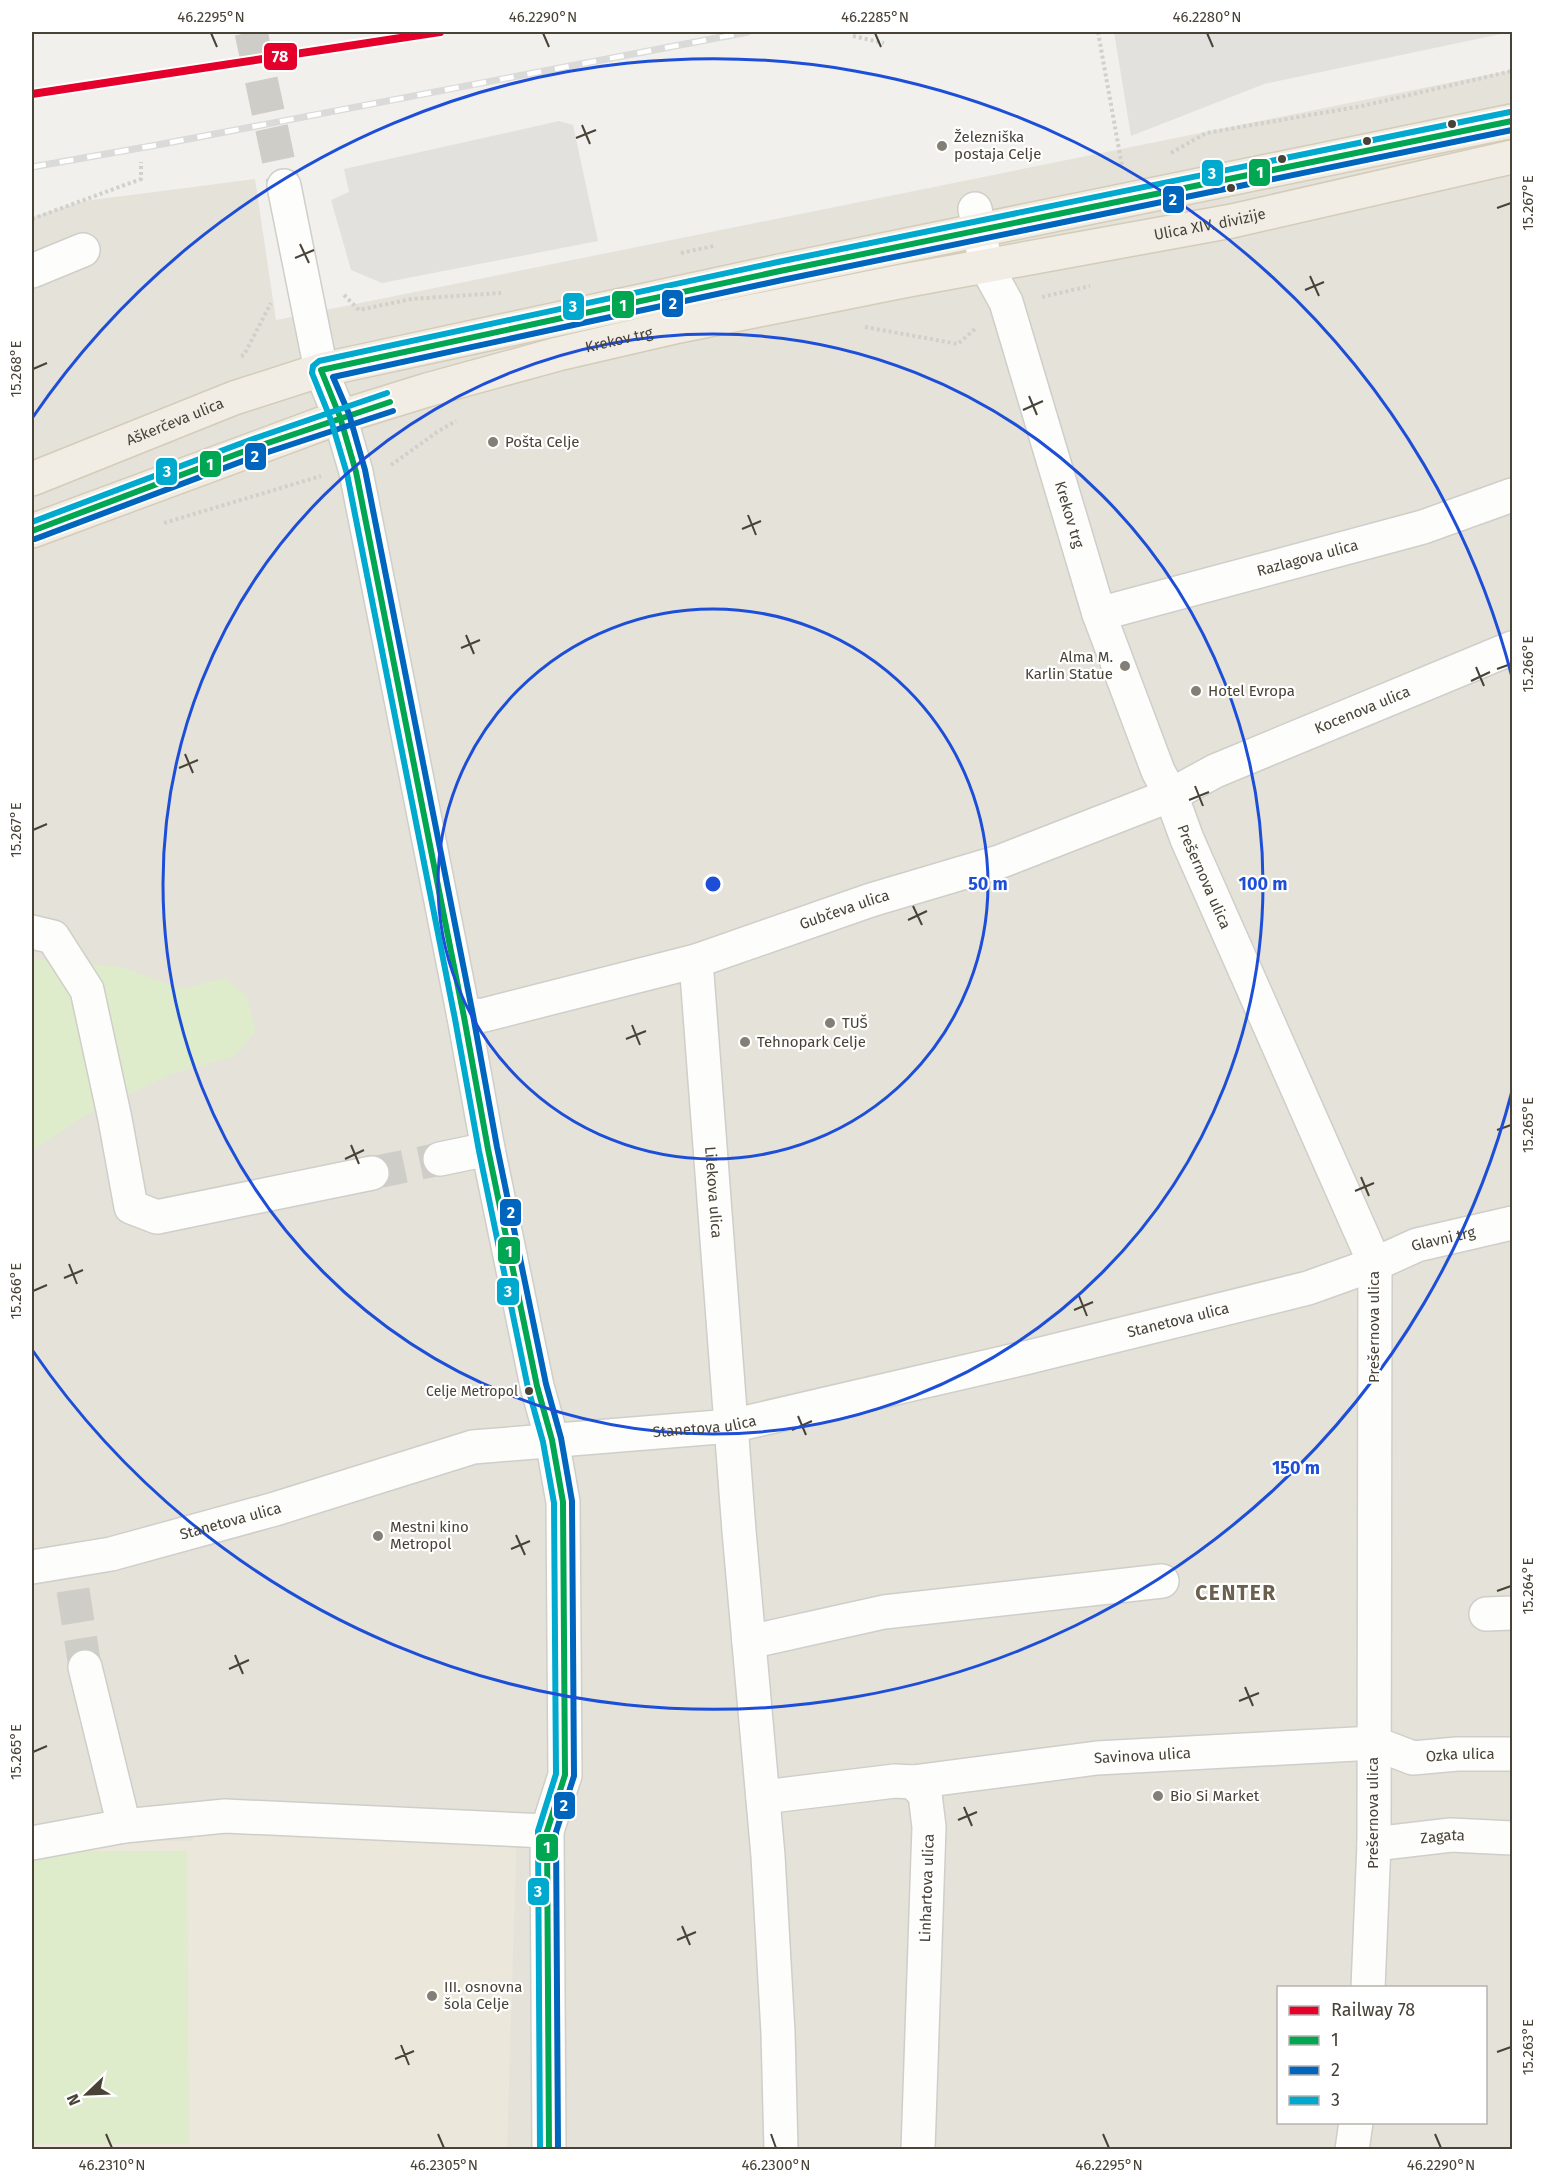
<svg xmlns="http://www.w3.org/2000/svg" width="1544" height="2181" viewBox="0 0 1544 2181" font-family="'Fira Sans',sans-serif">
<rect width="100%" height="100%" fill="#f1f0ec"/>
<path fill="#e5e2d9" fill-rule="evenodd" d="M1512 70V2149L32 2150V217L84 201 255 179 276 320ZM1278 1988H1486V2122H1278Z"/>
<path fill="#ece7db" d="M194 1803 517 1824 507 2149 32 2150V1840L193 1841Z"/>
<path fill="#deeccc" d="M32 959 122 967 181 989 225 978 246 995 256 1032 233 1057 171 1074 84 1116 32 1151Z
M32 1851H187L189 2144H32Z"/>
<path fill="#e3e1dd" d="M1114 32H1510L1264 84 1131 136Z
M559 121 573 125 598 241 382 283 351 270 331 200 349 192 344 169Z"/>
<g fill="none" stroke-linecap="round" stroke-linejoin="round">
<path stroke="#cfcdc8" stroke-width="33" stroke-dasharray="33 16" stroke-linecap="butt" d="M251 32 284 186
M372 1173 440 1159
M73 1590 85 1667"/>
<defs>
<g id="minor">
<path d="M284 186 321 370 340 417 356 472 464 1017 488 1149 537 1386 552 1440 563 1502 565 1775 547 1831 549 2150"/>
<path id="s1" d="M975 209 986 266 1006 302 1099 614 1158 771 1171 795 1187 839 1375 1264 1374 1844 1368 1988"/>
<path d="M32 271 83 250"/>
<path id="s2" d="M1099 614 1423 527 1512 495"/>
<path d="M32 932 53 937 87 990 115 1119 131 1207 157 1217 372 1173"/>
<path id="s3" d="M696 961 739 1531 768 1856 778 2033 781 2150"/>
<path id="s4" d="M464 1017 484 1015 696 961 871 900 999 862 1171 795 1215 771 1512 648"/>
<path d="M440 1159 488 1149"/>
<path id="s5" d="M32 1567 111 1554 275 1509 473 1447 731 1426 1029 1357 1308 1288 1375 1264 1417 1245 1512 1223"/>
<path d="M1486 1614 1512 1613"/>
<path d="M749 1642 884 1612 1162 1581"/>
<path id="s6" d="M913 1782 1097 1758 1374 1743 1413 1758 1457 1754H1512"/>
<path d="M763 1797 895 1781 913 1782 925 1794 929 1827 918 2150"/>
<path d="M124 1826 225 1816 547 1831"/>
<path d="M32 1843 124 1826 85 1667"/>
<path id="s7" d="M1374 1844 1451 1835 1512 1838"/>
<path d="M1352 2150 1356 2122"/>
</g>
<g id="major">
<path id="s8" d="M32 479 234 398 321 370 780 271 1512 121"/>
<path id="s9" d="M32 531 340 417 427 390 558 354 679 326 903 281 1232 221 1512 157"/>
</g>
</defs>
<use href="#minor" stroke="#cfcec9" stroke-width="36"/>
<use href="#major" stroke="#d4ccb9" stroke-width="36"/>
<path stroke="#d2d0ca" stroke-width="4" stroke-dasharray="3 3" stroke-linecap="butt" d="M1098 32 1122 166
M853 36 884 43
M1171 153 1206 133 1362 106 1512 71
M32 219 141 179V162
M681 253 714 246
M344 295 359 310 411 299 501 293
M1042 297 1090 286
M865 327 958 344 976 328
M241 356 244 355 271 303
M391 465 437 432 456 421
M164 523 321 476"/>
<use href="#minor" stroke="#fdfdfc" stroke-width="33"/>
<use href="#major" stroke="#f1ede4" stroke-width="33"/>
<defs>
<path id="rail" d="M32 167 157 145 748 32"/>
</defs>
<use href="#rail" stroke="#dadad9" stroke-width="7"/>
<use href="#rail" stroke="#fff" stroke-width="4.5" stroke-dasharray="14" stroke-linecap="butt"/>
<defs>
<path id="bus-1" d="M32 531 253 448 390 402
M549 2150 547 1831 565 1775 563 1502 552 1440 537 1386 488 1149 464 1017 356 472 340 417 321 370 780 271 1512 121"/>
<path id="bus-2" d="M35 539 256 456 393 411
M558 2150 556 1832 574 1776 572 1501 561 1438 546 1384 497 1147 473 1015 365 470 349 414 333 377 782 280 1512 130"/>
<path id="bus-3" d="M32 522 250 440 387 393
M540 2150 538 1831 556 1774 554 1503 543 1442 528 1388 479 1151 455 1019 347 474 331 420 312 373 313 366 319 361 778 262 1510 112"/>
</defs>
<use href="#bus-1" stroke="#fff" stroke-width="10"/>
<use href="#bus-2" stroke="#fff" stroke-width="10"/>
<use href="#bus-3" stroke="#fff" stroke-width="10"/>
<use href="#bus-1" stroke="#00a651" stroke-width="6"/>
<use href="#bus-2" stroke="#0065bd" stroke-width="6"/>
<use href="#bus-3" stroke="#00a9ce" stroke-width="6"/>
<defs>
<path id="rail-1" d="M32 94 440 32"/>
</defs>
<use href="#rail-1" stroke="#fff" stroke-width="12"/>
<use href="#rail-1" stroke="#e4002b" stroke-width="8"/>
</g>
<path fill="none" stroke="#484237" stroke-width="2" d="M211 33 217 47M543 33 549 47M875 33 881 47M1207 33 1213 47M582 125 590 144M576 138 596 130M1497 208 1511 203M300 244 309 263M295 258 314 250M1310 276 1319 296M1305 290 1324 282M33 369 47 363M1029 396 1037 415M1023 410 1043 401M748 515 756 535M742 529 761 521M466 635 474 654M461 648 480 640M1476 667 1484 686M1497 669 1511 664M1471 681 1490 672M185 754 193 773M179 768 198 760M1195 786 1203 806M1189 800 1209 792M33 830 47 824M913 906 922 925M908 920 927 911M632 1025 640 1045M626 1039 646 1031M1497 1130 1511 1125M351 1145 359 1164M345 1159 364 1150M1361 1177 1369 1196M1355 1191 1374 1183M69 1264 77 1284M64 1278 83 1270M33 1291 47 1285M1079 1296 1087 1316M1074 1310 1093 1302M798 1416 806 1435M792 1430 812 1421M516 1535 525 1555M511 1549 530 1541M1497 1591 1511 1586M235 1655 243 1674M229 1669 249 1660M1245 1687 1253 1706M1239 1701 1259 1693M33 1752 47 1746M964 1807 972 1826M958 1820 977 1812M682 1926 690 1945M677 1940 696 1932M401 2045 409 2065M1497 2052 1511 2047M395 2059 414 2051M106 2134 112 2148M438 2134 444 2148M771 2134 776 2148M1103 2134 1109 2148M1435 2134 1441 2148"/>
<g fill="none" stroke="#1d4ed8" stroke-width="3">
<circle cx="713" cy="884" r="275"/>
<circle cx="713" cy="884" r="550"/>
<path d="M1512 1091A825 825 0 0 1 33 1351M33 417A825 825 0 0 1 1512 677"/>
</g>
<g fill="#484237" stroke="#fff" stroke-width="2">
<circle cx="1452" cy="124" r="5"/>
<circle cx="1367" cy="141" r="5"/>
<circle cx="1282" cy="159" r="5"/>
<circle cx="1231" cy="188" r="5"/>
<circle cx="529" cy="1391" r="5"/>
</g>
<g fill="#837f76" stroke="#fff" stroke-width="2">
<circle cx="942" cy="146" r="6"/>
<circle cx="493" cy="442" r="6"/>
<circle cx="1125" cy="666" r="6"/>
<circle cx="1196" cy="691" r="6"/>
<circle cx="830" cy="1023" r="6"/>
<circle cx="745" cy="1042" r="6"/>
<circle cx="378" cy="1536" r="6"/>
<circle cx="1158" cy="1796" r="6"/>
<circle cx="432" cy="1996" r="6"/>
</g>
<g text-anchor="middle" dominant-baseline="central" stroke-width="4.5" stroke-linejoin="round" paint-order="stroke">
<g font-size="14" fill="#484237" stroke="#fff" text-anchor="end">
<text x="518" y="1391">Celje Metropol</text>
</g>
<g font-size="15" fill="#484237" stroke="#fff" text-anchor="start">
<text x="954" y="137">Železniška<tspan x="954" dy="17">postaja Celje</tspan></text>
<text x="505" y="442">Pošta Celje</text>
<text x="1113" y="657" text-anchor="end">Alma M.<tspan x="1113" dy="17">Karlin Statue</tspan></text>
<text x="1208" y="691">Hotel Evropa</text>
<text x="842" y="1023">TUŠ</text>
<text x="757" y="1042">Tehnopark Celje</text>
<text x="390" y="1527">Mestni kino<tspan x="390" dy="17">Metropol</tspan></text>
<text x="1170" y="1796">Bio Si Market</text>
<text x="444" y="1987">III. osnovna<tspan x="444" dy="17">šola Celje</tspan></text>
</g>
<g font-size="15" fill="#484237" stroke="#fff">
<text stroke="none"><textPath href="#s9" startOffset="1220">Ulica XIV. divizije</textPath></text>
<text stroke="none"><textPath href="#s9" startOffset="618">Krekov trg</textPath></text>
<text stroke="none"><textPath href="#s8" startOffset="154">Aškerčeva ulica</textPath></text>
<text stroke="none"><textPath href="#s1" startOffset="321">Krekov trg</textPath></text>
<text stroke="none"><textPath href="#s2" startOffset="216">Razlagova ulica</textPath></text>
<text stroke="none"><textPath href="#s4" startOffset="952">Kocenova ulica</textPath></text>
<text stroke="none"><textPath href="#s1" startOffset="708">Prešernova ulica</textPath></text>
<text stroke="none"><textPath href="#s4" startOffset="396">Gubčeva ulica</textPath></text>
<text stroke="none"><textPath href="#s3" startOffset="232">Lilekova ulica</textPath></text>
<text stroke="none"><textPath href="#s5" startOffset="1454">Glavni trg</textPath></text>
<text stroke="none"><textPath href="#s5" startOffset="1176">Stanetova ulica</textPath></text>
<text transform="translate(1374 1327) rotate(-90)">Prešernova ulica</text>
<text stroke="none"><textPath href="#s5" startOffset="690">Stanetova ulica</textPath></text>
<text stroke="none"><textPath href="#s5" startOffset="204">Stanetova ulica</textPath></text>
<text stroke="none"><textPath href="#s6" startOffset="231">Savinova ulica</textPath></text>
<text stroke="none"><textPath href="#s6" startOffset="552">Ozka ulica</textPath></text>
<text transform="translate(1373 1813) rotate(-90)">Prešernova ulica</text>
<text stroke="none"><textPath href="#s7" startOffset="69">Zagata</textPath></text>
<text transform="translate(927 1888) rotate(-88)">Linhartova ulica</text>
</g>
<g font-size="21" font-weight="bold" letter-spacing="1.5" fill="#6b604e" stroke="#fff">
<text x="1236" y="1593">CENTER</text>
</g>
</g>
<circle cx="713" cy="884" r="9" fill="#1d4ed8" stroke="#fff" stroke-width="3"/>
<g font-size="18" text-anchor="middle" font-weight="bold" fill="#1d4ed8" stroke="#fff" stroke-width="4.5" stroke-linejoin="round" paint-order="stroke">
<text x="988" y="890">50 m</text>
<text x="1263" y="890">100 m</text>
<text x="1296" y="1474">150 m</text>
</g>
<g stroke="#fff" stroke-width="2">
<rect x="263" y="42" width="35" height="29" rx="6" fill="#e4002b"/>
<rect x="1248" y="158" width="23" height="29" rx="6" fill="#00a651"/>
<rect x="1201" y="159" width="23" height="28" rx="6" fill="#00a9ce"/>
<rect x="1162" y="185" width="23" height="29" rx="6" fill="#0065bd"/>
<rect x="661" y="289" width="23" height="29" rx="6" fill="#0065bd"/>
<rect x="611" y="290" width="24" height="29" rx="6" fill="#00a651"/>
<rect x="562" y="292" width="23" height="29" rx="6" fill="#00a9ce"/>
<rect x="244" y="442" width="23" height="29" rx="6" fill="#0065bd"/>
<rect x="199" y="450" width="23" height="28" rx="6" fill="#00a651"/>
<rect x="155" y="457" width="23" height="29" rx="6" fill="#00a9ce"/>
<rect x="499" y="1198" width="23" height="29" rx="6" fill="#0065bd"/>
<rect x="497" y="1236" width="24" height="29" rx="6" fill="#00a651"/>
<rect x="496" y="1277" width="24" height="29" rx="6" fill="#00a9ce"/>
<rect x="553" y="1791" width="23" height="29" rx="6" fill="#0065bd"/>
<rect x="535" y="1833" width="24" height="29" rx="6" fill="#00a651"/>
<rect x="527" y="1877" width="23" height="29" rx="6" fill="#00a9ce"/>
</g>
<g font-size="16" text-anchor="middle" font-weight="bold" fill="#fff">
<text x="280" y="62">78</text>
<text x="1260" y="178">1</text>
<text x="1212" y="179">3</text>
<text x="1173" y="205">2</text>
<text x="673" y="309">2</text>
<text x="623" y="311">1</text>
<text x="573" y="312">3</text>
<text x="255" y="462">2</text>
<text x="210" y="470">1</text>
<text x="167" y="477">3</text>
<text x="511" y="1218">2</text>
<text x="509" y="1257">1</text>
<text x="508" y="1297">3</text>
<text x="564" y="1811">2</text>
<text x="547" y="1853">1</text>
<text x="538" y="1897">3</text>
</g>
<rect width="1544" height="2181" fill="none" stroke="#ffffff" stroke-width="66"/>
<rect x="1277" y="1986" width="210" height="138" fill="#ffffff" stroke="#b6b3af" stroke-width="1.5"/>
<rect x="1289" y="2006" width="30" height="9" fill="#e4002b" stroke="#b6b3af" stroke-width="1.5"/>
<text x="1331" y="2016" font-size="18" fill="#484237">Railway 78</text>
<rect x="1289" y="2036" width="30" height="9" fill="#00a651" stroke="#b6b3af" stroke-width="1.5"/>
<text x="1331" y="2046" font-size="18" fill="#484237">1</text>
<rect x="1289" y="2066" width="30" height="9" fill="#0065bd" stroke="#b6b3af" stroke-width="1.5"/>
<text x="1331" y="2076" font-size="18" fill="#484237">2</text>
<rect x="1289" y="2096" width="30" height="9" fill="#00a9ce" stroke="#b6b3af" stroke-width="1.5"/>
<text x="1331" y="2106" font-size="18" fill="#484237">3</text>
<g transform="translate(87 2094) rotate(247)" stroke="#ffffff" stroke-width="4.5" paint-order="stroke">
<path d="M0-4.5L10 22L0 15L-10 22Z" fill="#484237"/>
<text y="-9" font-size="16" font-weight="bold" text-anchor="middle" fill="#484237">N</text>
</g>
<rect x="33" y="33" width="1478" height="2115" fill="none" stroke="#484237" stroke-width="2"/>
<g font-size="15" text-anchor="middle" fill="#484237">
<text x="211" y="22">46.2295°N</text>
<text x="543" y="22">46.2290°N</text>
<text x="875" y="22">46.2285°N</text>
<text x="1207" y="22">46.2280°N</text>
<text transform="translate(1528 203) rotate(-90)" y="5">15.267°E</text>
<text transform="translate(16 369) rotate(-90)" y="5">15.268°E</text>
<text transform="translate(1528 664) rotate(-90)" y="5">15.266°E</text>
<text transform="translate(16 830) rotate(-90)" y="5">15.267°E</text>
<text transform="translate(1528 1125) rotate(-90)" y="5">15.265°E</text>
<text transform="translate(16 1291) rotate(-90)" y="5">15.266°E</text>
<text transform="translate(1528 1586) rotate(-90)" y="5">15.264°E</text>
<text transform="translate(16 1752) rotate(-90)" y="5">15.265°E</text>
<text transform="translate(1528 2047) rotate(-90)" y="5">15.263°E</text>
<text x="112" y="2170">46.2310°N</text>
<text x="444" y="2170">46.2305°N</text>
<text x="776" y="2170">46.2300°N</text>
<text x="1109" y="2170">46.2295°N</text>
<text x="1441" y="2170">46.2290°N</text>
</g>
</svg>
